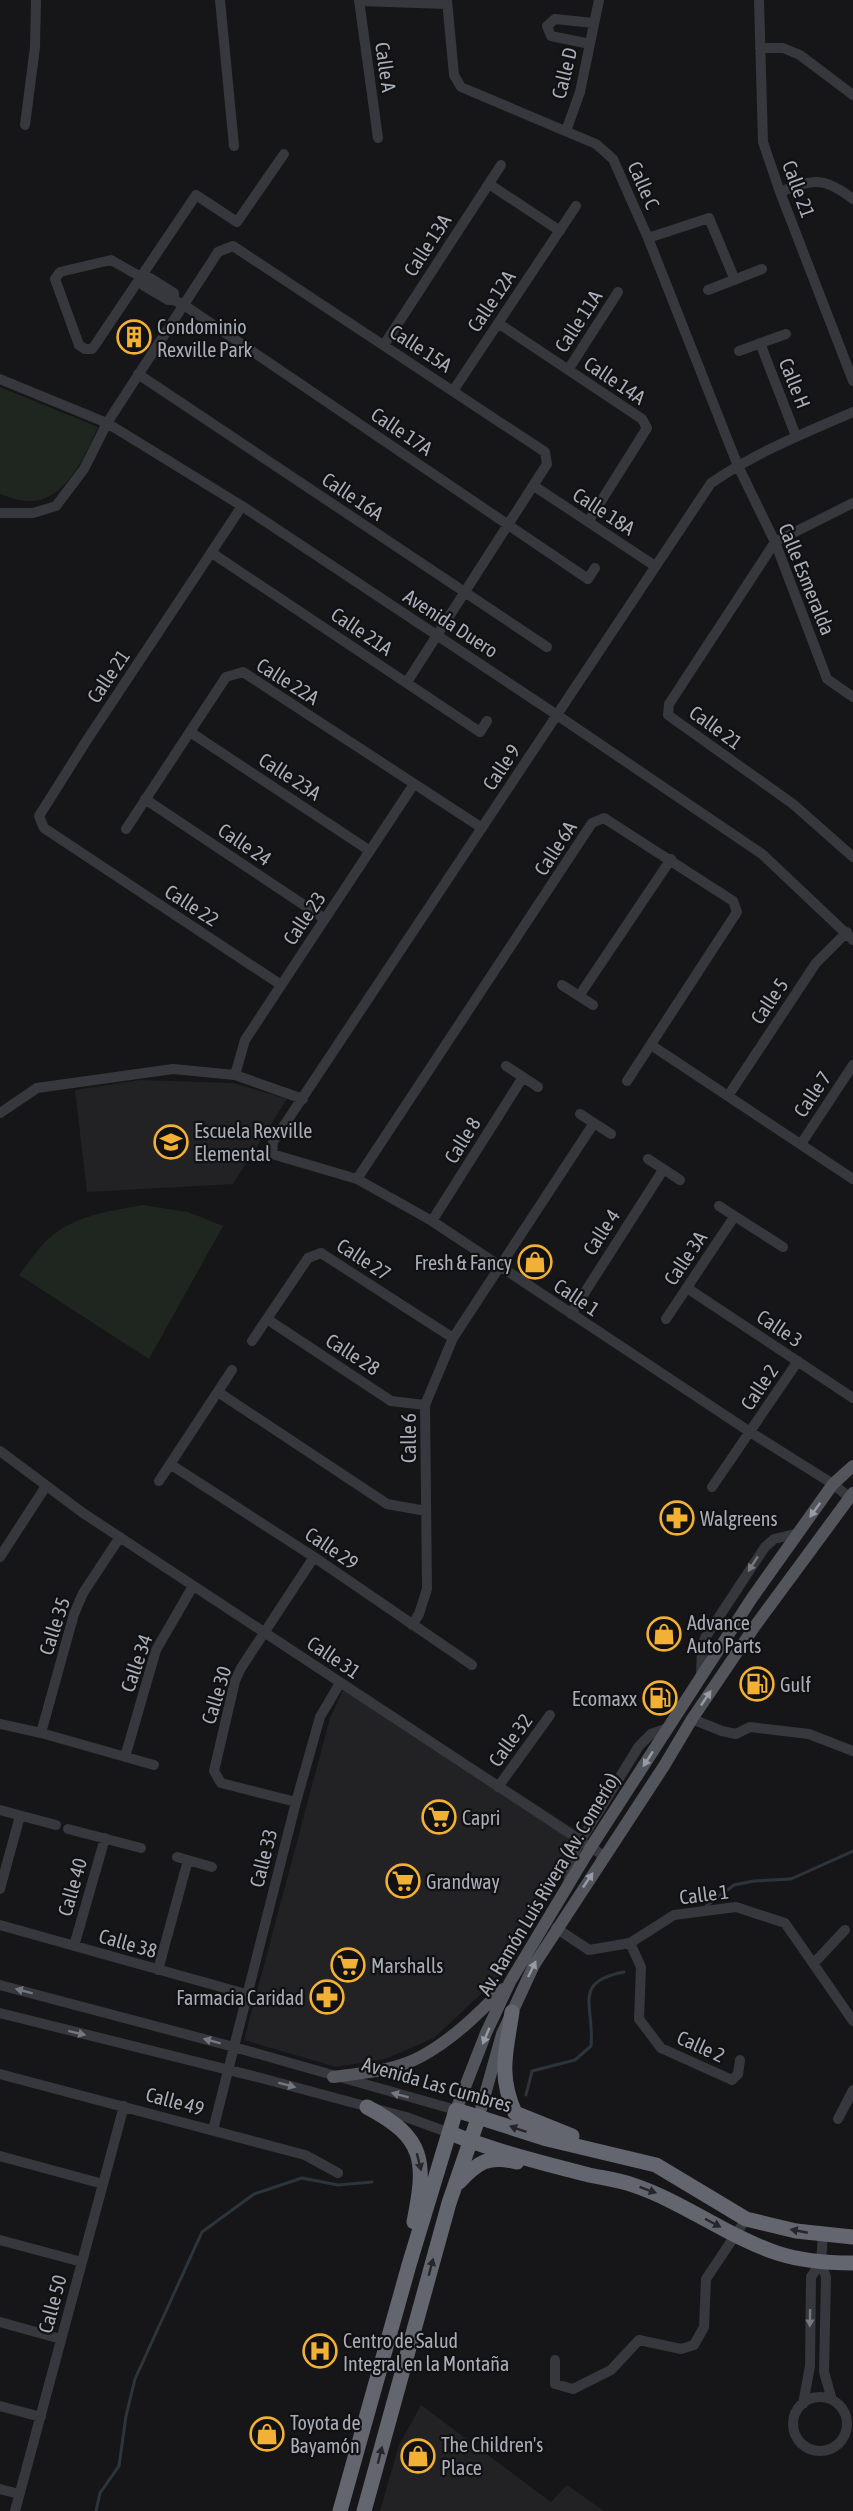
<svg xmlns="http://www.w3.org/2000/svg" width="853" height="2511" viewBox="0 0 853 2511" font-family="'Asap Condensed',sans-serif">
<rect width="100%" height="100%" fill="#161618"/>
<path fill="#222225" d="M140 1080 234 1083 287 1099 233 1184 87 1192 75 1090Z
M347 1682 582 1834 499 1977 434 2038 385 2059 336 2067 244 2040 330 1718Z
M421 2405 551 2502 567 2485 604 2511H380L399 2445Z"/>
<path fill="#1e261f" d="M0 387 98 427C85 455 65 504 27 501 19 501 8 497 0 494Z
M142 1205 188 1212 223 1226 149 1359 19 1275C28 1264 36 1251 46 1241 73 1215 107 1212 142 1205Z"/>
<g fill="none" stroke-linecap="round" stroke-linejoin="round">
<path stroke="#2c353c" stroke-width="3" d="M706 1906 734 1885 754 1881 791 1879 853 1851
M526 2095 532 2071 575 2060 591 2046C595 2006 571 1982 624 1972
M96 2511 100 2493 119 2466 126 2416 135 2379 202 2232 254 2194 302 2178 338 2185 372 2182"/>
<path stroke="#37383d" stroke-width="10" d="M220 0 234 146
M359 0 378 138
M447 0 454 75 461 87 596 144 613 159 648 238 738 466 775 542 827 679 853 697
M759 0 763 142 780 192 853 381
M359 1 446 4
M590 44 551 36 547 26 555 19 594 23
M760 48H783L800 55 853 95
M25 125 35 47 36 0
M566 131 580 92 599 0
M489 184 560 231
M780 192C813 179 823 176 853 199
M648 238 709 218 735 280
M143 279 144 286 168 300H174L184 305 588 579 595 568
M708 290 762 269
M174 300V293L150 278 143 279 141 277 111 260 60 272 55 279 79 345 85 349H92L95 345 196 195 237 222 284 154
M498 323 642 419 647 428 588 522
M760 343 796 436
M384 345 501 165
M739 351 786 334
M568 370 618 292
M138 374 547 647
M0 379 107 423 242 506 557 715 762 854 853 940
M453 391 576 206
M534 486 655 566
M853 503 775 542 669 704 668 715 793 804 853 857
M242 506 85 743 39 816 44 828 281 985
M0 513H33L56 506 84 469 107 423 218 252 233 246 545 452 547 464 407 682
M212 553 480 732 487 721
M190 732 370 851
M145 799 325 919
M126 829 226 677 243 672 482 828
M562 985 593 1005
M579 996 671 859
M651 1045 853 1179
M506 1066 538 1087
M235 1075 245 1040 414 784
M728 1096 816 963 847 932
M0 1113 37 1088 173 1069 235 1075 303 1099
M580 1114 611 1134
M801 1144 853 1065
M648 1159 680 1180
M357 1179 592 823 604 818 733 901 737 912 627 1081
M719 1206 783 1247
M432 1221 523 1077
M687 1288 853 1398
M571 1314 663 1170
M267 1319 391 1401 425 1405
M666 1319 734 1217
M252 1341 308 1258 321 1253 453 1338
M218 1392 387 1504 426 1511
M0 1451 83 1513 604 1856
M170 1464 314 1557 472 1665
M159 1481 232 1370
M712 1487 798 1361
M849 1497 833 1484 750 1432 432 1221 357 1179 272 1154 273 1142 711 483C755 453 804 433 853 412
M0 1557 46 1486
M412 1625 419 1614 427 1589 425 1405 453 1338 594 1123
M701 1676 702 1647 705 1638 765 1547 774 1539 799 1533
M692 1719 722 1731 736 1734 750 1727 809 1734 853 1751
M0 1724 41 1733 154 1765
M41 1733 74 1614 83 1593 120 1537
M125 1757 156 1650 193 1586
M498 1787 550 1715
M296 1802 221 1783 214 1771 235 1681 241 1668 314 1557
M0 1810 56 1825
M68 1829 141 1848
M177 1857 212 1867
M568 1886 571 1860 581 1840 639 1746 651 1734 668 1728
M0 1889 20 1816
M0 1925 246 1994
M556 1928 589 1950 630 1943 674 1915 736 1907 785 1923 853 2021
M630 1943 641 1967 639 2019 661 2048 732 2080 738 2074 740 2060
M74 1946 105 1838
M814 1963 845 1930
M158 1970 188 1860
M0 1985 234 2047 456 2110
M0 2013 261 2078 406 2117 450 2133
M0 2074 305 2155 338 2173
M838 2119 853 2090
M213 2130 296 1802 320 1717 340 1683
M0 2156 103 2184
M823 2235 821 2262 826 2277 824 2372 832 2400
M0 2240 82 2262
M0 2322 61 2339
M555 2360V2384L573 2389 611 2370 639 2340 681 2349 694 2345 704 2327 706 2279 746 2219
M793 2424a27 27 0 1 1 54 0a27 27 0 1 1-54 0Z
M803 2404 810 2366 811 2277 821 2262
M0 2406 41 2417
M0 2489 19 2494
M15 2511 124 2106"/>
<path stroke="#53555c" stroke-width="12" d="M333 2077C362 2073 394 2071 420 2057 452 2040 477 2015 503 1989
M456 2110 486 2033 510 1982 591 1847 752 1598 833 1484 853 1466
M479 2116 502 2034 534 1965 664 1766 692 1719 755 1626 853 1493"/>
<path stroke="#63666e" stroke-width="15" d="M512 2012C506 2052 498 2075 515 2113L572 2136
M367 2107C426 2138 426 2162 414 2222
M450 2133C494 2151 542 2163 589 2175 603 2178 619 2180 633 2185 684 2202 726 2236 777 2253 801 2261 827 2263 853 2263
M459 2182C478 2162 488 2155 517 2162
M340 2511 409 2265 456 2110 547 2139 656 2165 746 2219 796 2231 853 2237
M364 2511 449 2203 479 2116"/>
</g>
<defs><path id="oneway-solid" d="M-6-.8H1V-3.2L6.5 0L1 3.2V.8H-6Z" transform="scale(1.5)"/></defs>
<g fill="#979ba6">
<use href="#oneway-solid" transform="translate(815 1510) rotate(126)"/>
<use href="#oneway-solid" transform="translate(706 1698) rotate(-56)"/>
<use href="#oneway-solid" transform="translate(648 1759) rotate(123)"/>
<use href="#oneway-solid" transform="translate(588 1880) rotate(-56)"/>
<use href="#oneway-solid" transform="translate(532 1969) rotate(-64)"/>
<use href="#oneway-solid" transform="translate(486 2036) rotate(113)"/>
</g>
<g fill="#757881">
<use href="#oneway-solid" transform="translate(753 1564) rotate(123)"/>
<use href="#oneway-solid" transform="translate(24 1991) rotate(-165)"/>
<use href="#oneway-solid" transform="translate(77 2033) rotate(14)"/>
<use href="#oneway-solid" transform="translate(212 2041) rotate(-165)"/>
<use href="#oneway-solid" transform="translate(287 2085) rotate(15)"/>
<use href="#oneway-solid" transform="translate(400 2095) rotate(-165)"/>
<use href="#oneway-solid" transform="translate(810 2318) rotate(91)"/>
</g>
<g fill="#26262a">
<use href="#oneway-solid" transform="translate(518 2129) rotate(-161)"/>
<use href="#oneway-solid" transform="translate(419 2162) rotate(76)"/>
<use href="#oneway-solid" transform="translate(648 2190) rotate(20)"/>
<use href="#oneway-solid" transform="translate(713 2223) rotate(28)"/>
<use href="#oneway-solid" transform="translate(799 2231) rotate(-169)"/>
<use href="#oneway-solid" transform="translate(431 2267) rotate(-75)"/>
<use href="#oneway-solid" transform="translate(380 2455) rotate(-76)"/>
</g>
<defs>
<symbol id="building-ring" viewBox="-11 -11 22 22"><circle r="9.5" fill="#111113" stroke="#f2b134" stroke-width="1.5"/><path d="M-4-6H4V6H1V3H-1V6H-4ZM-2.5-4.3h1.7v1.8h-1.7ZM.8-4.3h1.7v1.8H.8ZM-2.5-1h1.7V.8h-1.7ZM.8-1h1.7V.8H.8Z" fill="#f2b134"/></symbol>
<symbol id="school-ring" viewBox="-11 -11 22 22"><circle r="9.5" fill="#111113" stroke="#f2b134" stroke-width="1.5"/><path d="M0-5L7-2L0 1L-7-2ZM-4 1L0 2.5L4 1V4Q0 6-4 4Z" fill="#f2b134"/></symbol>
<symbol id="shop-ring" viewBox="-11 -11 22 22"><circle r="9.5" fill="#111113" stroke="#f2b134" stroke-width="1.5"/><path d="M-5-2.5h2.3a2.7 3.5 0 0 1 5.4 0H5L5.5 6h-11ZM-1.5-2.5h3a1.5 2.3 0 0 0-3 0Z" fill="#f2b134"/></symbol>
<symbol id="pharmacy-ring" viewBox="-11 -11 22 22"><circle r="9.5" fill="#111113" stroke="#f2b134" stroke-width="1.5"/><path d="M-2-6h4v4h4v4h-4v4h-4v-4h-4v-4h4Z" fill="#f2b134"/></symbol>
<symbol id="fuel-ring" viewBox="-11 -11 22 22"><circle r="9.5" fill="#111113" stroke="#f2b134" stroke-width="1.5"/><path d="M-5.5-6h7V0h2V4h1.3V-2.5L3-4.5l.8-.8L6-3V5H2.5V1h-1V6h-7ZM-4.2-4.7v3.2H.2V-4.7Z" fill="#f2b134"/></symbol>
<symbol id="supermarket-ring" viewBox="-11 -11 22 22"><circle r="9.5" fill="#111113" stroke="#f2b134" stroke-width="1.5"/><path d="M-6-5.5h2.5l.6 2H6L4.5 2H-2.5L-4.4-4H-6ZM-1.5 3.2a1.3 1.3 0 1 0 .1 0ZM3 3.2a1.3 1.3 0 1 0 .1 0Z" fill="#f2b134"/></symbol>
<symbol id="hospital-ring" viewBox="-11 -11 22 22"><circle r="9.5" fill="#111113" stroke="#f2b134" stroke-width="1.5"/><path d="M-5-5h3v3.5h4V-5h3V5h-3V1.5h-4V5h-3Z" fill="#f2b134"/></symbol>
</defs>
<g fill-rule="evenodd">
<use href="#building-ring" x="115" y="318" width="38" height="38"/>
<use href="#school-ring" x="152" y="1123" width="38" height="38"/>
<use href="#shop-ring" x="516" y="1243" width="38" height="38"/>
<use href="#pharmacy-ring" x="658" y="1499" width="38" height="38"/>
<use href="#shop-ring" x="645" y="1615" width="38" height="38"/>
<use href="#fuel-ring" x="738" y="1665" width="38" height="38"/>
<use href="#fuel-ring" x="641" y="1679" width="38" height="38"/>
<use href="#supermarket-ring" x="420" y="1798" width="38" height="38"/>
<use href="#supermarket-ring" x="384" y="1862" width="38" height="38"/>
<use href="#supermarket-ring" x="329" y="1946" width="38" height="38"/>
<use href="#pharmacy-ring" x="308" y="1978" width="38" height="38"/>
<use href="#hospital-ring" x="301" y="2332" width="38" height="38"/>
<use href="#shop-ring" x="248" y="2415" width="38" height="38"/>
<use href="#shop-ring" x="399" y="2437" width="38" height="38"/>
</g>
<g text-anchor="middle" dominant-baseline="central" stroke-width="4.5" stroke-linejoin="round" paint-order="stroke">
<g font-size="20" fill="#a8adb8" stroke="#111113">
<text transform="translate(386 67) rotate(82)">Calle A</text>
<text transform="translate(564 73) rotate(-76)">Calle D</text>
<text transform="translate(644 185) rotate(66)">Calle C</text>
<text transform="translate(799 189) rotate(70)">Calle 21</text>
<text transform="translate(427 245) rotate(-57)">Calle 13A</text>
<text transform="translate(491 301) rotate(-56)">Calle 12A</text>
<text transform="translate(578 321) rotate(-57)">Calle 11A</text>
<text transform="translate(421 348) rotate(33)">Calle 15A</text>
<text transform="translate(615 380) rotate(34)">Calle 14A</text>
<text transform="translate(795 383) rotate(68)">Calle H</text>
<text transform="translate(402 431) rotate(34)">Calle 17A</text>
<text transform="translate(353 496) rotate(34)">Calle 16A</text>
<text transform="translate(604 511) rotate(33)">Calle 18A</text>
<text transform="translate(807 579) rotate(68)">Calle Esmeralda</text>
<text transform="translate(451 623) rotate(33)">Avenida Duero</text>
<text transform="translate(362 631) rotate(34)">Calle 21A</text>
<text transform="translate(108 676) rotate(-56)">Calle 21</text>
<text transform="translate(288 681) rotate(32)">Calle 22A</text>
<text transform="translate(716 727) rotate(36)">Calle 21</text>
<text transform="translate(501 767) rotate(-56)">Calle 9</text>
<text transform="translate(290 776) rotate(33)">Calle 23A</text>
<text transform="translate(245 844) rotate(34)">Calle 24</text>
<text transform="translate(555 848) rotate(-57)">Calle 6A</text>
<text transform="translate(192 905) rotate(33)">Calle 22</text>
<text transform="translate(304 918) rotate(-56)">Calle 23</text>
<text transform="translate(769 1001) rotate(-56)">Calle 5</text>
<text transform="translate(812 1094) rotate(-56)">Calle 7</text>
<text transform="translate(462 1140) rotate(-58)">Calle 8</text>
<text transform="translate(601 1232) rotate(-57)">Calle 4</text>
<text transform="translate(685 1258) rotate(-56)">Calle 3A</text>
<text transform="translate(364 1259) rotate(33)">Calle 27</text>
<text transform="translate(577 1297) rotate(34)">Calle 1</text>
<text transform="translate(780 1328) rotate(34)">Calle 3</text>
<text transform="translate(353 1354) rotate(33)">Calle 28</text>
<text transform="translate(759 1387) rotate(-56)">Calle 2</text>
<text transform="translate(408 1438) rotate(-90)">Calle 6</text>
<text transform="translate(332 1548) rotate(34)">Calle 29</text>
<text transform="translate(54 1626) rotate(-72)">Calle 35</text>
<text transform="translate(334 1657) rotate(34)">Calle 31</text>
<text transform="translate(136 1663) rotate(-71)">Calle 34</text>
<text transform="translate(216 1695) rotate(-73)">Calle 30</text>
<text transform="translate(510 1740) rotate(-54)">Calle 32</text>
<text transform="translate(263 1858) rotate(-76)">Calle 33</text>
<text transform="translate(548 1884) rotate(-59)">Av. Ramón Luis Rivera (Av. Comerío)</text>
<text transform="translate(72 1887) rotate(-74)">Calle 40</text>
<text transform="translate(704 1894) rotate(-7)">Calle 1</text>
<text transform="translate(128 1943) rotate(16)">Calle 38</text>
<text transform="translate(701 2046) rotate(24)">Calle 2</text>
<text transform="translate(437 2084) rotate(16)">Avenida Las Cumbres</text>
<text transform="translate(175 2101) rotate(15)">Calle 49</text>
<text transform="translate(52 2304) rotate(-75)">Calle 50</text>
</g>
<g font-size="20" fill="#a8adb8" stroke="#111113" text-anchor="start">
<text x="157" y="326">Condominio<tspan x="157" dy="23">Rexville Park</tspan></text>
<text x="194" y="1130">Escuela Rexville<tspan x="194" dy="23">Elemental</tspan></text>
<text x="512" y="1262" text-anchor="end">Fresh &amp; Fancy</text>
<text x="700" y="1518">Walgreens</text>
<text x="687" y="1622">Advance<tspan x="687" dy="23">Auto Parts</tspan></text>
<text x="780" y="1684">Gulf</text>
<text x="637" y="1698" text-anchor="end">Ecomaxx</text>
<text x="462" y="1817">Capri</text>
<text x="426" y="1881">Grandway</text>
<text x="371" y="1965">Marshalls</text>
<text x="304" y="1997" text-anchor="end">Farmacia Caridad</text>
<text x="343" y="2340">Centro de Salud<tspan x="343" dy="23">Integral en la Montaña</tspan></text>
<text x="290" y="2422">Toyota de<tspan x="290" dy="23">Bayamón</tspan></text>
<text x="441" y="2444">The Children's<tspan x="441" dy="23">Place</tspan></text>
</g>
</g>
</svg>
